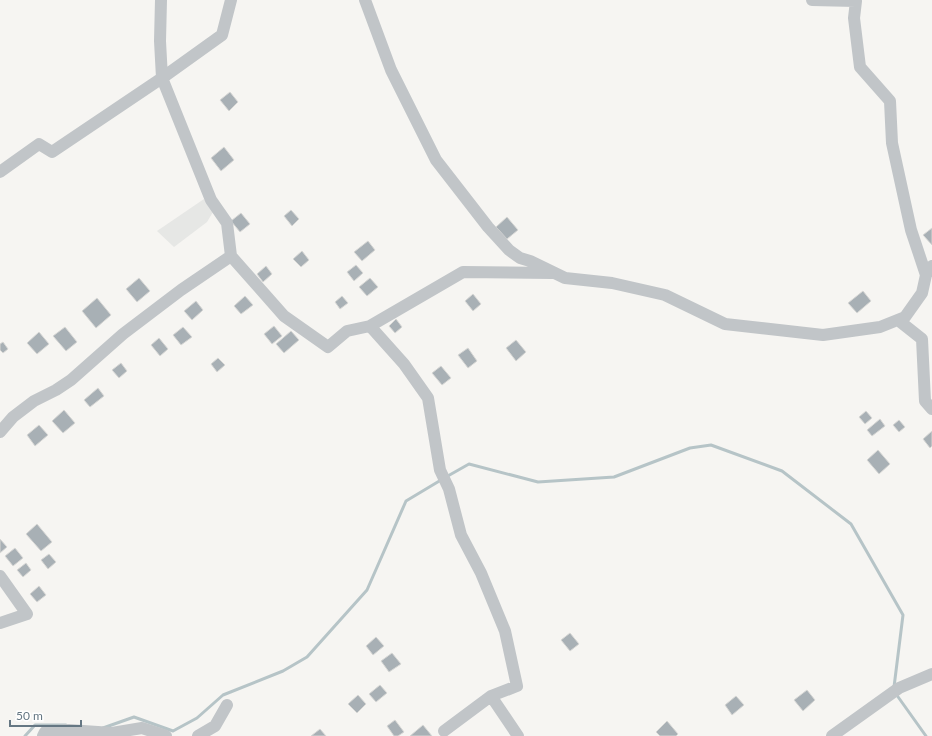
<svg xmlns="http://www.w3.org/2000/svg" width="932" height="736" viewBox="0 0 932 736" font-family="Lato,sans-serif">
<rect width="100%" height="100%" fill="#f6f5f2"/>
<path fill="#e6e7e5" d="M204 199 213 212 207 222 174 247 157 231Z"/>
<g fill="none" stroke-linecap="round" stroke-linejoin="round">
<path stroke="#b6c4c7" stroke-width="3" d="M446 477 469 464 538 482 614 477 690 448 711 445 782 471 851 524 903 615 894 687
M896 694 926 736
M103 728 134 717 173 731 197 718 223 695 283 671 307 657 367 590 406 501 441 480
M25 736 35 725H66"/>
</g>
<path fill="#a8b0b5" stroke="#d7d7d5" d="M230 92 238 102 229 111 220 100Z
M224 147 234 160 221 171 211 158Z
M291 210 299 219 292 226 284 216Z
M241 213 250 224 240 232 231 221Z
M507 217 518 230 507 239 496 227Z
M932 228V245L923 235Z
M368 241 375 250 362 261 354 252Z
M302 251 309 260 301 267 293 259Z
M356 265 363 273 354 281 347 272Z
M266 266 272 274 263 282 257 274Z
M139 278 150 291 137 302 126 289Z
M370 278 378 287 367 296 359 287Z
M863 291 871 301 857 313 848 303Z
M473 294 481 304 473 311 465 301Z
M245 296 253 305 241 314 234 306Z
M342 296 348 303 340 309 335 302Z
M97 298 111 315 96 328 82 311Z
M196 301 203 310 192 320 184 311Z
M396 319 402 327 395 333 389 326Z
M274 326 282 336 272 344 264 334Z
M65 327 77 342 66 351 53 336Z
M183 327 192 337 181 345 173 335Z
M291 331 299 340 284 353 276 344Z
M39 332 49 344 37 354 27 343Z
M159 338 168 349 160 356 151 345Z
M516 340 526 352 516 361 506 348Z
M3 342 8 349 3 353 0 350V344Z
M468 348 477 361 468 368 458 355Z
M218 358 225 365 217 372 211 364Z
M121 363 127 371 119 378 112 370Z
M441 366 451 378 442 385 432 373Z
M98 388 104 396 90 407 84 400Z
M64 410 75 423 63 433 52 421Z
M866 411 872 418 865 424 859 417Z
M880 419 885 426 872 436 867 430Z
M899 420 905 427 899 432 893 425Z
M39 425 48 435 35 446 27 435Z
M932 431V446L930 448 923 439Z
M878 450 890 464 879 474 867 460Z
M37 524 52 542 41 551 26 534Z
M0 539 7 547 0 553Z
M15 548 23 558 13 566 5 556Z
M49 554 56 562 48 569 41 560Z
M26 563 31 570 23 577 17 570Z
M39 586 46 595 37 602 30 594Z
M570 633 579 644 570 651 561 640Z
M376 637 384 646 373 655 366 646Z
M392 653 401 664 389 672 381 661Z
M380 685 387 693 376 702 369 694Z
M807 690 815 700 803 711 794 700Z
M358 695 366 704 357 713 348 704Z
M736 696 744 705 732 715 725 705Z
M395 720 404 732 398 736H394L387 726Z
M667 721 678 734 676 736H660L656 732Z
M423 725 432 736H410Z
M320 729 326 736H311Z"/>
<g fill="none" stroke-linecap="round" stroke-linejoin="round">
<path stroke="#c1c5c8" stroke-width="12" d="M365 0 391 70 436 160 488 227 509 250 520 258 530 261 565 278 612 283 665 295 725 324 823 335 880 327 905 317 922 293 926 275 932 266
M812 0 856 1 854 18 860 67 890 101 892 143 911 230 926 275
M0 172 39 144 52 152 162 78 222 35 231 0
M231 256 284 316 328 347 347 331 370 326 404 364 428 398 440 470 449 489 461 535 481 573 505 631 517 686 491 696
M898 320 922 339 925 401 932 409
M370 326 463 272 552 273
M0 432 13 417 34 401 56 390 71 380 123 334 181 290 231 256 227 223 211 200 162 78 160 41 161 0
M0 576 27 614 0 623
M444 731 491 696 518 736
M43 736 45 732 69 730 112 733 142 728 166 736
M198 736 215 726 227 705
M832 736 899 688 932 674"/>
</g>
<path d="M10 720v6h71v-6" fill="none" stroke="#657783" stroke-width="2"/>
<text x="16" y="720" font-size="12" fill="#657783" stroke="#ffffff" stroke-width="3" paint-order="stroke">50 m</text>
</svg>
